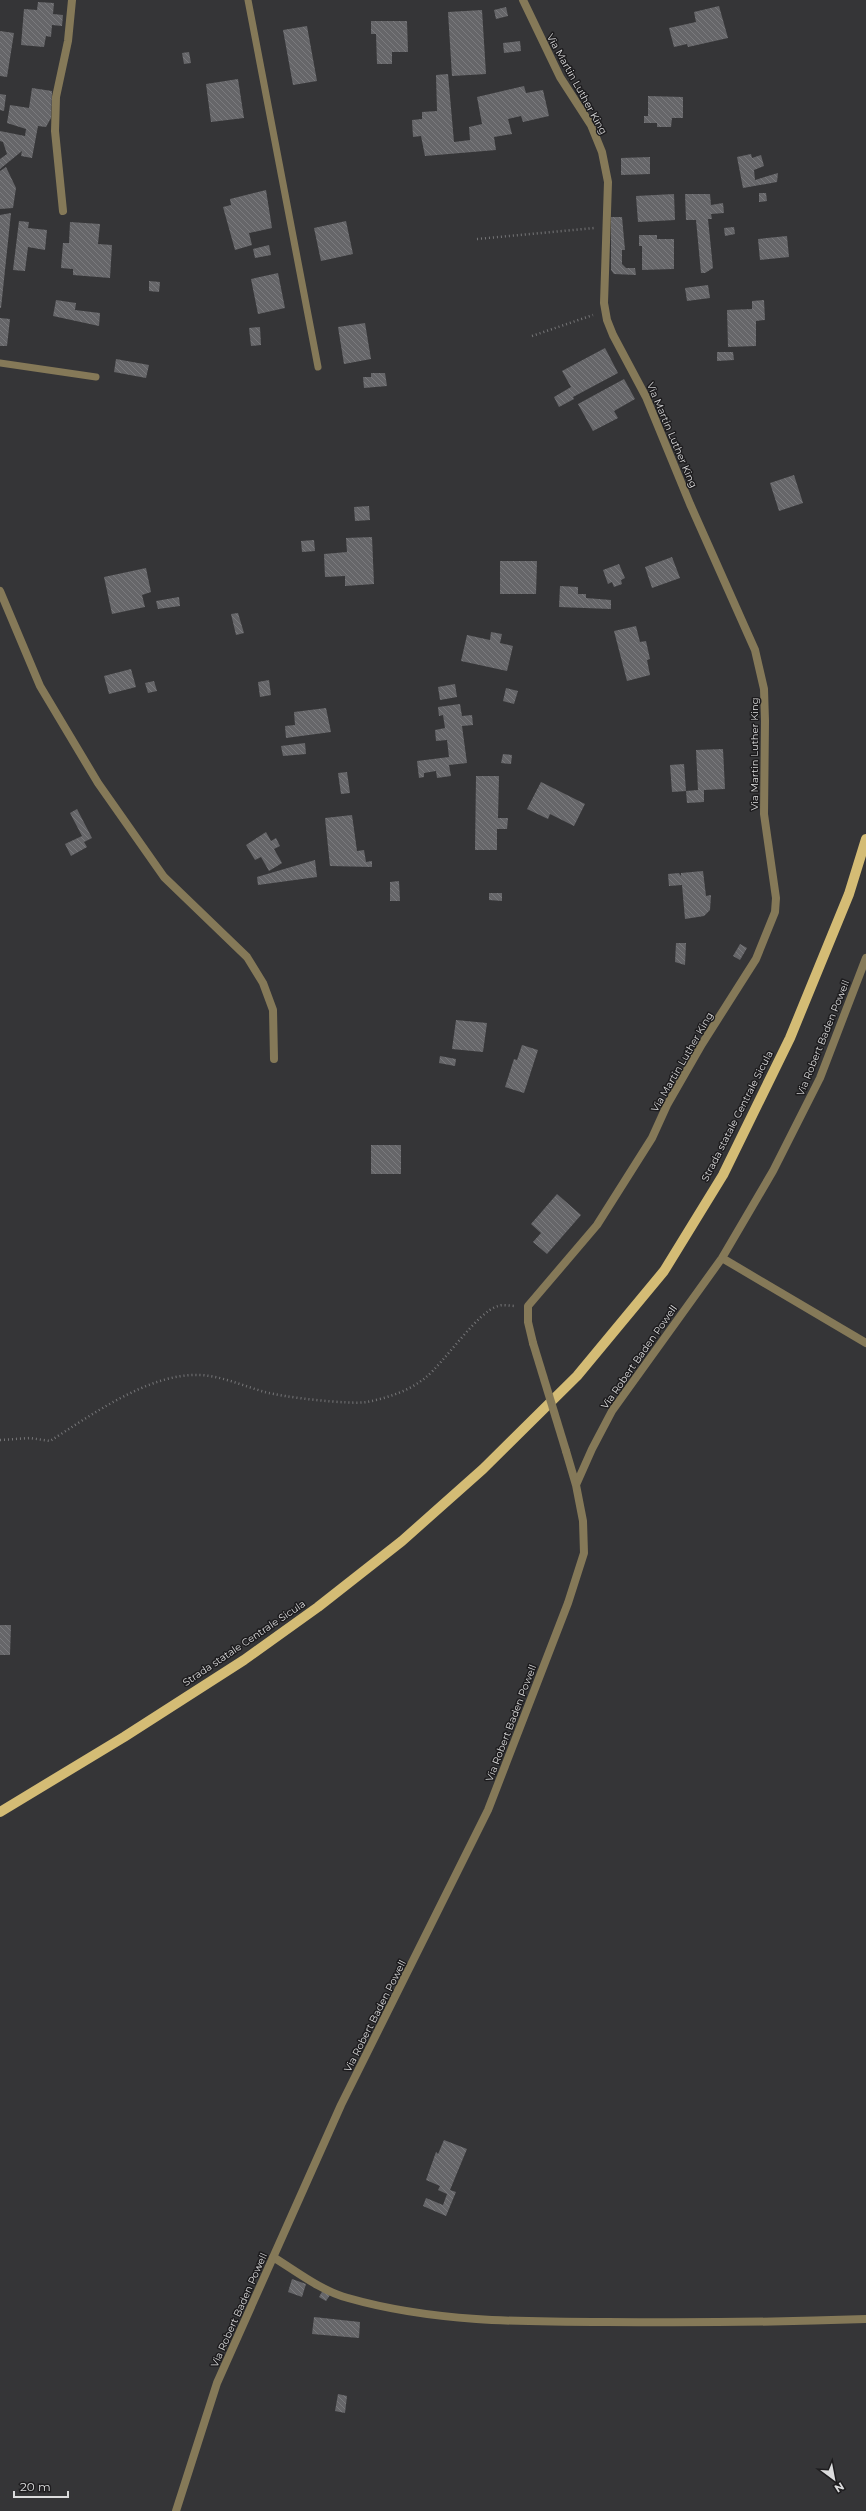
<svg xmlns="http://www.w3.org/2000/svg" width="866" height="2511" viewBox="0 0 866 2511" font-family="Montserrat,sans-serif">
<defs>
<pattern id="building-back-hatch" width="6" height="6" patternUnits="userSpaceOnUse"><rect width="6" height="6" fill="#666669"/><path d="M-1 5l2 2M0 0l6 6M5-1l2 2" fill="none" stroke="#7b7b7e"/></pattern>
</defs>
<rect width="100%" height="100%" fill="#353537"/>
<path fill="url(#building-back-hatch)" d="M38 2 54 3 53 14 63 15 62 26 52 25 51 37 46 36 44 47 21 45 24 9 37 10Z
M719 6 728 38 688 47 687 44 674 47 669 28 696 22 694 12Z
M506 7 508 16 496 19 494 10Z
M482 10 486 74 452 76 448 12Z
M371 21H407L408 52H392V64H377L376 34H371Z
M307 26 317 81 293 85 283 30Z
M0 31 14 33 7 77 0 76Z
M520 41 521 51 504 53 503 43Z
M189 52 191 63 184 64 182 53Z
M448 74 454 142 470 140 469 127 482 124 477 97 524 86 526 93 543 90 549 116 523 122 521 116 508 119 512 134 494 137 496 150 425 156 421 136 413 137 412 120 422 119V112L437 111 436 75Z
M238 79 244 118 211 122 206 84Z
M32 88 52 91 51 118 46 127 38 126 32 158 21 156 22 151 0 169V159L7 154 3 142 0 141V131L25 136 26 129 7 123 10 105 29 108Z
M0 94 6 95 4 111 0 110Z
M648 96 683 97V118H672L671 127H657V123H644V116H648Z
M751 154 752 158 761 155 764 166 754 170 755 180 778 173 777 182 743 188 737 157Z
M650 157V174L621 175V158Z
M6 167 16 188 13 208 0 209V171Z
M266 190 272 228 249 233 252 245 235 250 223 207 231 205 230 199Z
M759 193H766L767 201 759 202Z
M674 194 675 220 638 222 636 196Z
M685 194H710L711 205 723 203 724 213 711 214 712 219H708L713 268 705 273H701L696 220H686Z
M11 213 1 308H0V215Z
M611 217H622L625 250H622V264L626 268H635L636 275 614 274 611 270Z
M19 221 29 222 28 228 47 230 45 250 28 247 25 271 13 270Z
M346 221 353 254 321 261 314 228Z
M70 222 100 224 98 244 112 245 110 278 73 275V269L61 268 63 243H69Z
M734 227 735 234 725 236 724 228Z
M639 235H657V239H674V269L642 270V246H639Z
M787 236 789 257 760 260 758 239Z
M269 245 271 255 255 258 253 249Z
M278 273 285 308 258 314 251 279Z
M149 281 160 282 159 292 149 291Z
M708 285 710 298 687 301 685 288Z
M56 300 76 303 75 310 100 313 99 326 53 316Z
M764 300 765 320 756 321V346L728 347 727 310 752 309V301Z
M0 318 10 319 7 346H0Z
M365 323 371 359 344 364 338 327Z
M260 327 261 345 251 346 249 328Z
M605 348 618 373 573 397 574 399 559 407 554 397 571 387 562 371Z
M717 352H733L734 360 717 361Z
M116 359 149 365 146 378 114 372Z
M371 373H385L387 386 364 388 363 377H371Z
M624 379 635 399 614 411 618 418 593 431 578 404Z
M794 475 803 503 779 511 770 483Z
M369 506 370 520 355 521 354 507Z
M372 537 374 584 345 586V576L325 577 324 554 347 552 346 538Z
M314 540 315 551 302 552 301 541Z
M672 557 680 578 652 588 645 567Z
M500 561H537L536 594H500Z
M619 564 625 578 621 580 622 584 614 587 612 582 608 584 603 570Z
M146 568 151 592 142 595 145 607 112 614 104 577Z
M560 586 578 587V594H586V598L611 600V609L559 607Z
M179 597 180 606 158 609 156 601Z
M238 613 244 633 236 635 231 614Z
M636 626 640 642 646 641 650 659 647 660 650 675 627 681 614 631Z
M491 632 502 634 500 643 513 646 507 671 461 661 467 635 490 640Z
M131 669 136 687 109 694 104 676Z
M269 680 271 695 260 697 258 682Z
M154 681 157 691 148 693 145 683Z
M455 684 457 697 440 700 438 687Z
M506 688 518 691 514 704 503 701Z
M460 704 462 716 472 715 473 725 462 726 467 763 449 765 451 776 437 778 436 771 424 773V777L419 778 417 761 449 757 447 740 436 741 435 730 445 728 443 715 439 716 438 707Z
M326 708 331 732 286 738 285 726 295 725 294 712Z
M305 743 306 754 283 756 281 746Z
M723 749 725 789 704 790V802L687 803 686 791 698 790 696 750Z
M503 754 512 755 511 764 501 763Z
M684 764 686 791 672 792 670 765Z
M347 772 350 793 341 794 338 773Z
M476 776H499L498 818H508L507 829H497V850H475Z
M541 782 585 804 574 826 550 814 548 819 527 809Z
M77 809 92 838 84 842 87 847 71 856 65 844 82 836 70 813Z
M352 815 357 851 364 850 366 862 372 861V867L330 866 325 818Z
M266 832 271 841 276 838 280 846 274 849 282 863 269 871 261 857 255 860 246 845Z
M315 860 317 877 258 885 257 877Z
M703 871 706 896 711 895 710 910 704 916 685 919 682 885 669 886 668 874 679 873 681 876V873Z
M399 881 400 901H390V882Z
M489 893H502V901L489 900Z
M676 943H686L685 965 675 962Z
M740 944 747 948 740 960 733 956Z
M456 1020 487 1023 483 1052 452 1049Z
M522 1045 538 1050 524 1093 505 1087 514 1059 517 1060Z
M440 1056 456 1059 455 1066 439 1063Z
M371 1145H401V1174H371Z
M557 1194 581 1215 547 1254 533 1242 541 1233 531 1224Z
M0 1625H11L10 1655H0Z
M444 2140 467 2149 450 2190 456 2192 446 2216 423 2206 426 2198 443 2205 447 2194 438 2190 440 2186 426 2180 436 2152 438 2154Z
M292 2279 306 2284 302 2297 288 2292Z
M323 2290 330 2295 326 2301 319 2297Z
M314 2317 360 2322 359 2338 312 2334Z
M338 2394 347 2396 345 2413 335 2411Z"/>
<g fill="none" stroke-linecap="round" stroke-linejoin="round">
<path stroke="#767678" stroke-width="2.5" stroke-dasharray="1 3" stroke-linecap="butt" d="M477 239 594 228
M532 336 593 315
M0 1440 30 1438 50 1441C90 1416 148 1374 197 1375 220 1375 243 1386 265 1392 282 1397 350 1405 367 1402 387 1398 409 1391 425 1378 445 1362 477 1312 498 1306 503 1304 510 1306 516 1306"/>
<path stroke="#857958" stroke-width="7" d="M248 0 318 367
M0 363 96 377"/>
<path stroke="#857958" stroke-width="8" d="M523 0 560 77 591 125 602 152 608 182 604 303 607 320 613 335 646 397 690 504 755 650 764 689 765 721 764 814 776 898 775 912 756 959 702 1044 667 1105 652 1138 597 1225 528 1306V1322L533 1343
M63 211 55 131 56 97 68 41 72 0
M0 591 40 686 98 783 164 877 247 957 263 983 273 1010 274 1059
M722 1258 866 1343
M566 1451 576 1485
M273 2257C296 2271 321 2291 348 2298 432 2322 520 2322 607 2322 694 2323 780 2322 866 2319
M176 2511 217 2383 341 2105 488 1810 568 1603 584 1553 583 1521 576 1485 592 1449 612 1411 722 1258 773 1171 820 1078 866 958"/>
<path stroke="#d4bc75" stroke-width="10" d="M0 1812 124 1737 244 1660 318 1607 402 1541 483 1469 577 1376 664 1271 723 1175 790 1038 849 894 866 839"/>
<path stroke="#857958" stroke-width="8" d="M533 1343 566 1451"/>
</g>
<g text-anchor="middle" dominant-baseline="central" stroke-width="3" stroke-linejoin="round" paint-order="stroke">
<g font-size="10" fill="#dcdcdd" stroke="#1d1c1e">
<text transform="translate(577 84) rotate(61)">Via Martin Luther King</text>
<text transform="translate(672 435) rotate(67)">Via Martin Luther King</text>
<text transform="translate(754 754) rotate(-90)">Via Martin Luther King</text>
<text transform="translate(823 1038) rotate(-68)">Via Robert Baden Powell</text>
<text transform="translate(682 1062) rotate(-60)">Via Martin Luther King</text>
<text transform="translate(737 1116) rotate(-63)">Strada statale Centrale Sicula</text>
<text transform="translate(639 1357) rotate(-55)">Via Robert Baden Powell</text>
<text transform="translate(244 1643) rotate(-34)">Strada statale Centrale Sicula</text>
<text transform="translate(511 1723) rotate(-69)">Via Robert Baden Powell</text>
<text transform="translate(375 2016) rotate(-63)">Via Robert Baden Powell</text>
<text transform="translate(239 2310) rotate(-66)">Via Robert Baden Powell</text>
</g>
</g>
<g transform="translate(834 2479) rotate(148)" stroke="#1d1c1e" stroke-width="3" paint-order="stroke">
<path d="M0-3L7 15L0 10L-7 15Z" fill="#dcdcdd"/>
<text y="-6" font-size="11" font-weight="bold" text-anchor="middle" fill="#dcdcdd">N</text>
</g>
<path d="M14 2491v6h54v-6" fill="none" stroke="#dcdcdd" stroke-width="2"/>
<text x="20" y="2491" font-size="12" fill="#dcdcdd" stroke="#1d1c1e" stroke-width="3" paint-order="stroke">20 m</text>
</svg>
